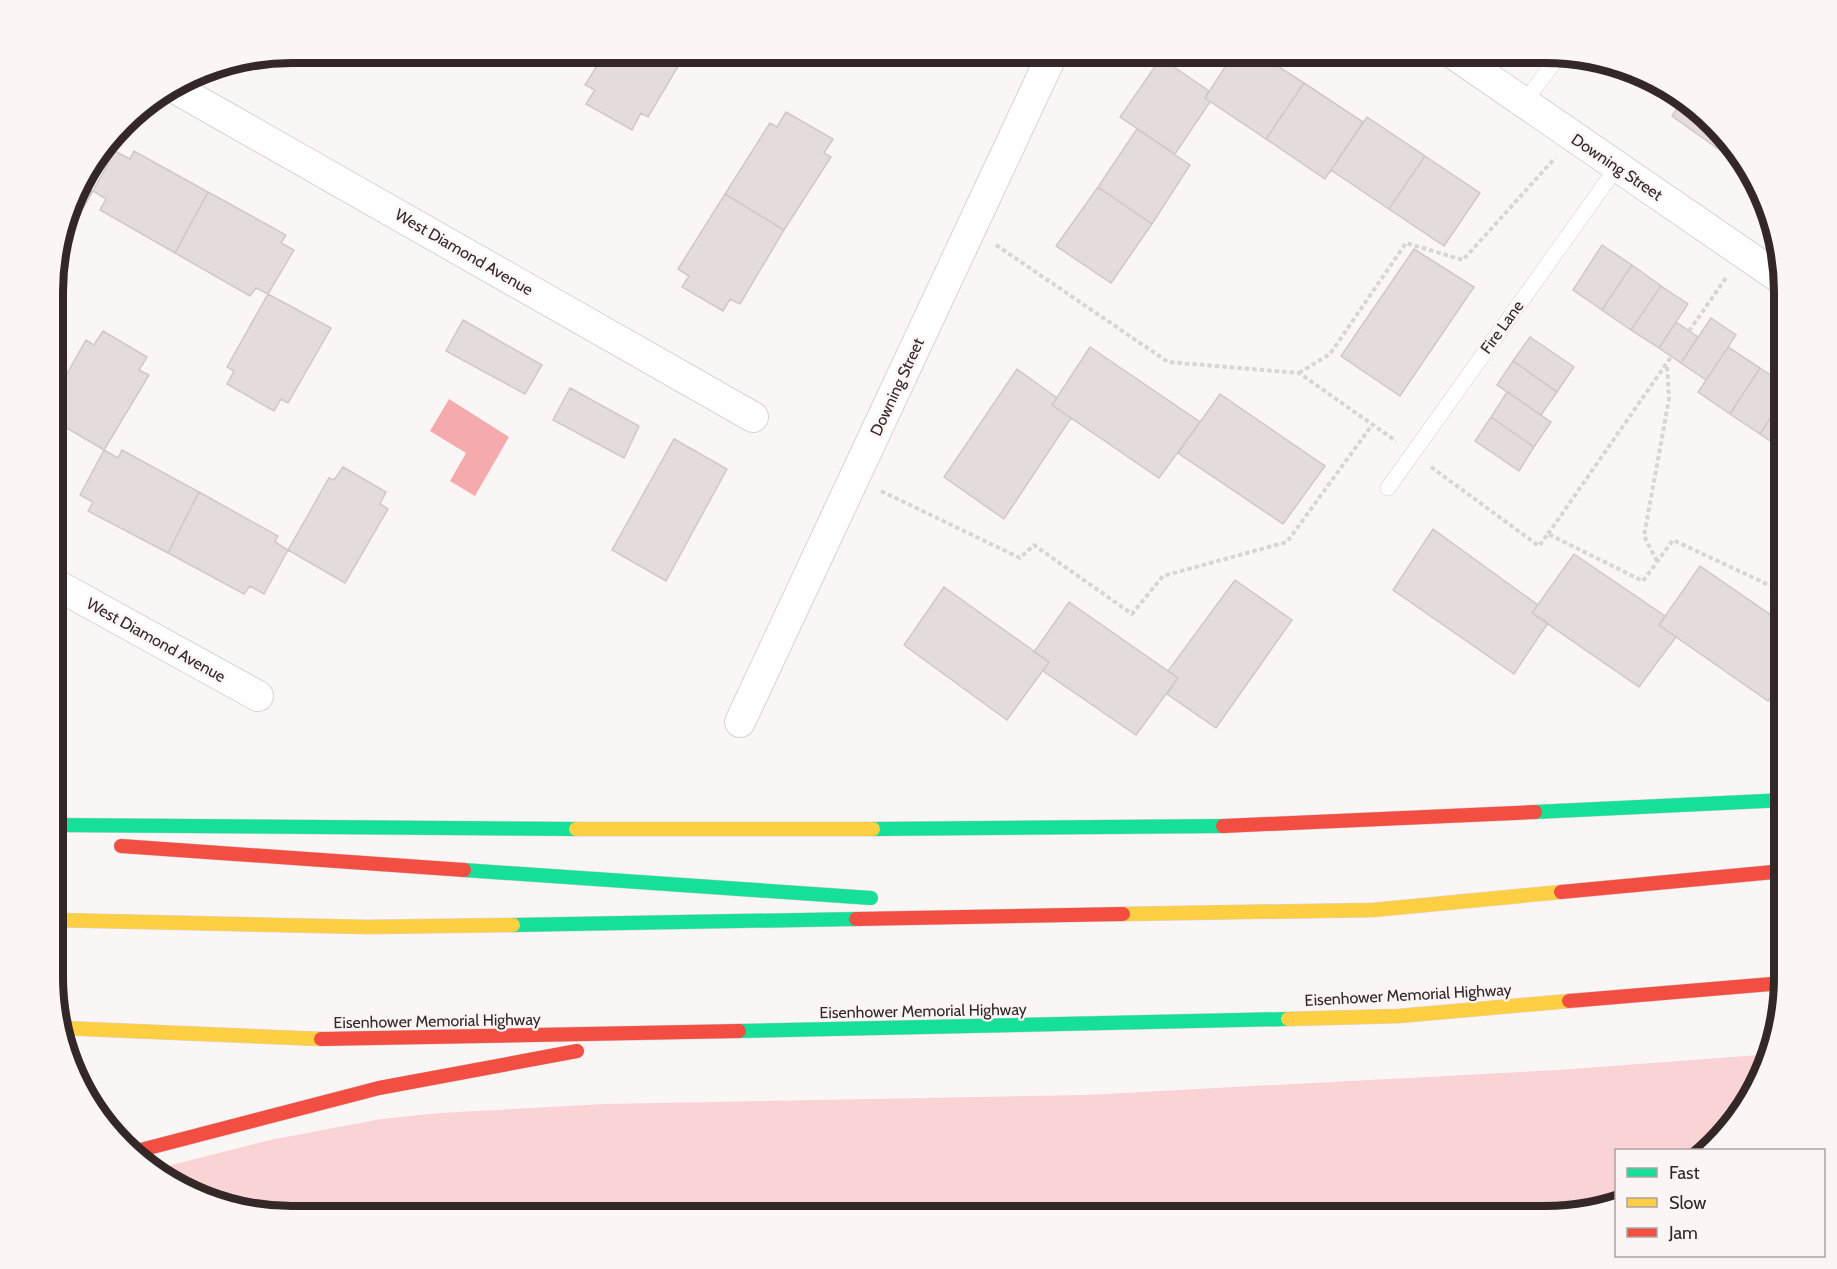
<svg xmlns="http://www.w3.org/2000/svg" width="1837" height="1269" viewBox="0 0 1837 1269" font-family="Cabin,sans-serif">
<rect width="100%" height="100%" fill="#fbf6f6"/>
<path fill="#fad3d4" d="M1772 1054 1735 1123 1701 1150H1616V1200L1546 1216H276L214 1204 152 1170 270 1140 381 1119 439 1113 604 1104 1085 1095 1558 1070Z"/>
<path fill="#f5aaad" d="M449 399 509 437 475 496 450 481 466 453 430 431Z"/>
<path fill="#e4dbdb" stroke="#d0c8c8" stroke-width="1.5" d="M605 53H686L648 117 641 113 632 130 586 104 595 90 585 85Z
M1234 53H1258L1304 83 1266 139 1205 98Z
M1161 58 1209 91 1205 98 1210 102 1175 154 1120 117Z
M1304 83 1363 122 1325 179 1266 139Z
M1684 98 1691 102 1745 168 1672 116Z
M786 112 833 139 824 153 831 157 784 230 725 194 770 123 777 127Z
M1367 117 1425 156 1389 209 1331 170Z
M1137 129 1190 165 1152 224 1098 187Z
M115 151 130 159 134 151 208 192 175 253 100 210 106 199 93 191Z
M1425 156 1480 193 1444 246 1389 209Z
M79 184 93 191 56 255 77 186Z
M1098 187 1152 224 1111 283 1056 246Z
M208 192 286 235 281 243 294 250 268 294 256 288 250 296 175 253Z
M725 194 784 230 740 304 730 299 723 311 682 287 689 276 678 269Z
M1602 245 1632 265 1602 310 1573 290Z
M1414 249 1474 287 1400 396 1341 356Z
M1632 265 1661 286 1631 330 1602 310Z
M1661 286 1688 304 1659 348 1631 330Z
M268 294 331 328 288 403 281 399 274 411 227 384 234 371 227 367Z
M1711 318 1736 335 1706 380 1681 363Z
M463 320 542 365 525 394 446 351Z
M1676 322 1698 337 1681 363 1659 348Z
M103 331 147 357 139 370 149 375 104 450 55 421V395L86 340 94 345Z
M1530 337 1574 367 1557 392 1513 361Z
M1090 347 1200 422 1159 478 1052 405Z
M1728 347 1760 368 1730 414 1698 392Z
M1513 361 1557 392 1541 415 1497 385Z
M1760 368 1784 384V398L1760 434 1730 414Z
M1017 369 1057 398 1052 405 1071 418 1004 519 944 477Z
M570 388 639 426 624 458 553 420Z
M1507 392 1551 422 1534 447 1491 417Z
M1220 394 1325 466 1283 524 1178 453Z
M1784 398V450L1760 434Z
M1491 417 1534 447 1519 471 1475 441Z
M674 439 727 469 666 581 612 550Z
M104 450 118 458 122 450 199 492 168 553 88 511 93 502 80 495Z
M343 467 386 492 380 504 388 509 345 583 288 550 329 478 334 480Z
M199 492 278 536 275 542 288 550 264 594 250 586 244 594 168 553Z
M1433 529 1538 605 1532 613 1548 623 1514 674 1393 590Z
M1574 554 1665 616 1659 625 1676 637 1639 687 1532 613Z
M1700 566 1784 624V680L1768 701 1659 625Z
M1235 580 1292 620 1216 728 1167 694 1178 678 1168 671Z
M944 587 1049 662 1007 720 904 645Z
M1069 602 1178 678 1136 735 1043 671 1049 662 1034 652Z"/>
<g fill="none" stroke-linecap="round" stroke-linejoin="round">
<defs>
<path id="lane" d="M1523 104 1561 53
M1388 488 1617 167"/>
<path id="street" d="M1452 53 1784 281
M173 87 753 417
M55 584 258 696
M740 722 1053 53"/>
<path id="fast" d="M1535 812 1784 800
M55 825 576 829
M873 829 1223 826
M464 870 871 898
M513 925 856 919
M739 1031 1288 1019"/>
<path id="slow" d="M576 829H873
M1123 914 1373 910 1561 892
M55 920 367 927 513 925
M1288 1019 1399 1016 1569 1001
M61 1028 321 1039"/>
<path id="jam" d="M1223 826 1535 812
M121 846 464 870
M1561 892 1784 871
M856 919 1123 914
M1569 1001 1784 983
M321 1039 739 1031
M133 1152 379 1088 577 1051"/>
</defs>
<use href="#lane" stroke="#dbd3d3" stroke-width="16"/>
<use href="#street" stroke="#dbd3d3" stroke-width="32"/>
<use href="#fast" stroke="#dbd3d3" stroke-width="15"/>
<use href="#slow" stroke="#dbd3d3" stroke-width="15"/>
<use href="#jam" stroke="#dbd3d3" stroke-width="15"/>
<path stroke="#d8d5d5" stroke-width="4" stroke-dasharray="4.5 3" stroke-linecap="butt" d="M996 245 1168 362 1299 373 1396 441
M1689 331 1726 278
M1299 373 1330 354 1406 243 1463 260 1555 158
M1431 467 1539 546 1548 534 1643 581 1673 540 1784 592
M881 491 1020 558 1034 545 1132 614 1163 576 1287 542 1372 425
M1548 534 1671 357
M1657 561 1644 536 1669 399 1667 364
M1297 1216 1424 1211 1616 1199"/>
<use href="#lane" stroke="#fefefe" stroke-width="15"/>
<use href="#street" stroke="#fefefe" stroke-width="30"/>
<use href="#fast" stroke="#16e098" stroke-width="14"/>
<use href="#slow" stroke="#ffcf43" stroke-width="14"/>
<use href="#jam" stroke="#f24e42" stroke-width="14"/>
</g>
<g text-anchor="middle" dominant-baseline="central" stroke-width="4.5" stroke-linejoin="round" paint-order="stroke">
<g font-size="16" fill="#332727" stroke="#fcf5f5">
<text transform="translate(1617 167) rotate(34)">Downing Street</text>
<text transform="translate(464 252) rotate(30)">West Diamond Avenue</text>
<text transform="translate(1502 327) rotate(-54)">Fire Lane</text>
<text transform="translate(897 387) rotate(-65)">Downing Street</text>
<text transform="translate(156 640) rotate(29)">West Diamond Avenue</text>
<text transform="translate(1408 995) rotate(-3)">Eisenhower Memorial Highway</text>
<text transform="translate(923 1011) rotate(-1)">Eisenhower Memorial Highway</text>
<text transform="translate(437 1021) rotate(-1)">Eisenhower Memorial Highway</text>
</g>
</g>
<path d="M0 0H1837V1269H0ZM292 63H1545A229 229 0 0 1 1774 292V977A229 229 0 0 1 1545 1206H292A229 229 0 0 1 63 977V292A229 229 0 0 1 292 63Z" fill="#fcf5f5" fill-rule="evenodd"/>
<path fill="none" stroke="#332727" stroke-width="8" d="M292 63H1545A229 229 0 0 1 1774 292V977A229 229 0 0 1 1545 1206H292A229 229 0 0 1 63 977V292A229 229 0 0 1 292 63Z"/>
<rect x="1615" y="1149" width="210" height="108" fill="#fcf5f5" stroke="#aca3a3" stroke-width="1.5"/>
<rect x="1627" y="1168" width="30" height="9" fill="#16e098" stroke="#aca3a3" stroke-width="1.5"/>
<text x="1669" y="1179" font-size="18" fill="#332727">Fast</text>
<rect x="1627" y="1198" width="30" height="9" fill="#ffcf43" stroke="#aca3a3" stroke-width="1.5"/>
<text x="1669" y="1209" font-size="18" fill="#332727">Slow</text>
<rect x="1627" y="1228" width="30" height="9" fill="#f24e42" stroke="#aca3a3" stroke-width="1.5"/>
<text x="1669" y="1239" font-size="18" fill="#332727">Jam</text>
</svg>
